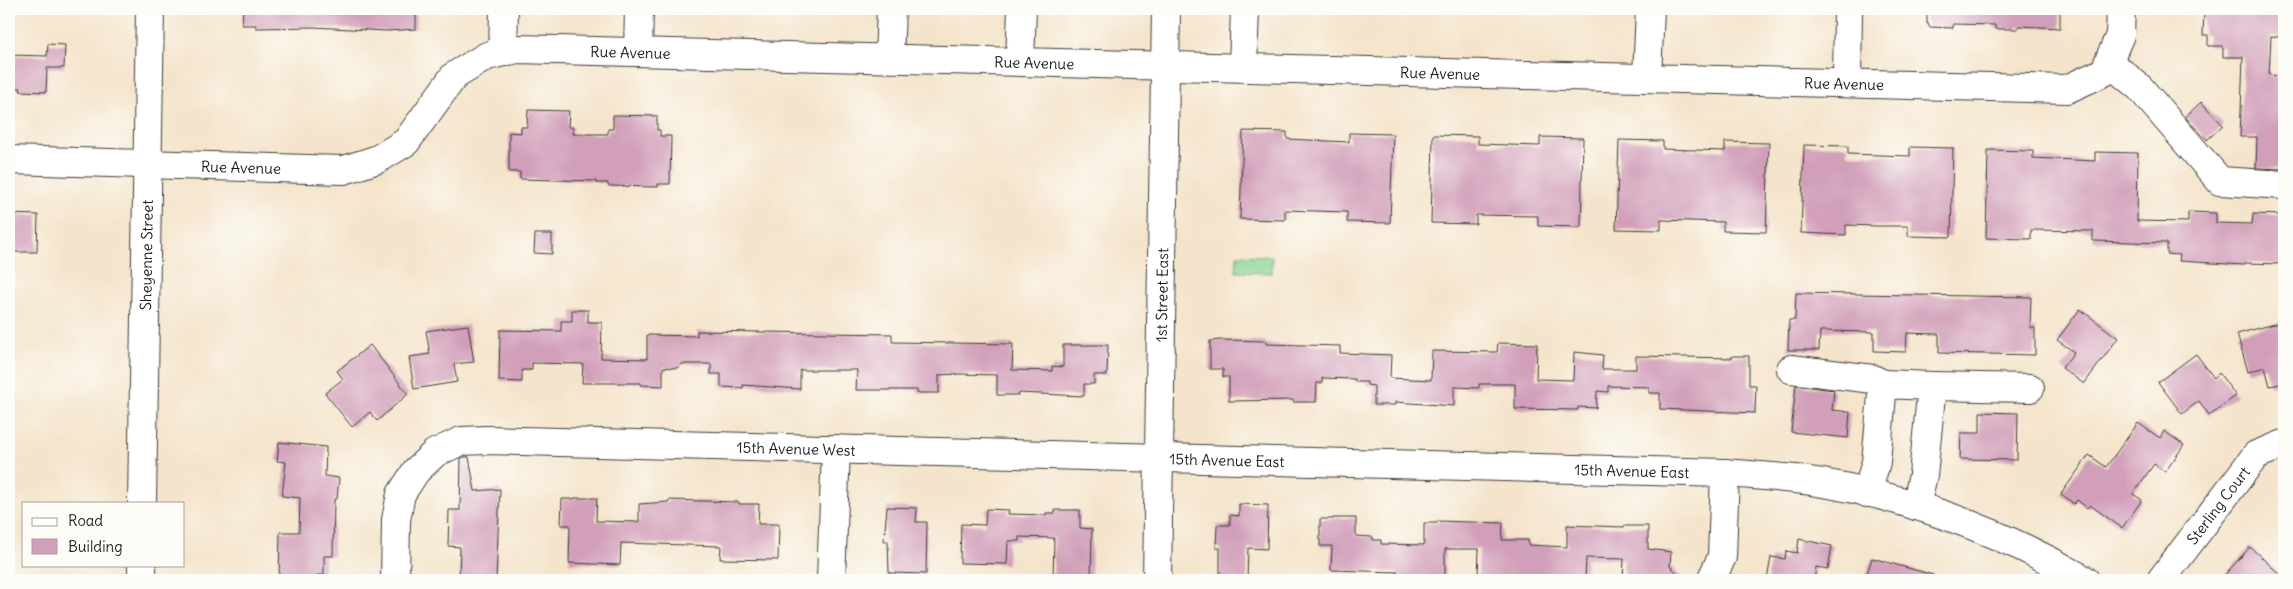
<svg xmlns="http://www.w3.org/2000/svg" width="2293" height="589" viewBox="0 0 2293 589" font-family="Delius,sans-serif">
<rect width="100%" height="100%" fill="#fdfcf7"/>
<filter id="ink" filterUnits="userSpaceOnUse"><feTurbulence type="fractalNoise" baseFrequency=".02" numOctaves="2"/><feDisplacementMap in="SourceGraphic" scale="10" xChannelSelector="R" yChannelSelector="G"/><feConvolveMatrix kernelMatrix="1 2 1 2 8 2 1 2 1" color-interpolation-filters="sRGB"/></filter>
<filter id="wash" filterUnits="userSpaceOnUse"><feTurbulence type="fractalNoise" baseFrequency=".0096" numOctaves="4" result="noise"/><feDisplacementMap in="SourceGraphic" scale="20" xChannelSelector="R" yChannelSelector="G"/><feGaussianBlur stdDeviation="1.12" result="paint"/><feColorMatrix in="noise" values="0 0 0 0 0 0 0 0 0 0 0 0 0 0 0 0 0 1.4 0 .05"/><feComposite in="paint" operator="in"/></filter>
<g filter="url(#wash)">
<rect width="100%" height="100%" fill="#f4e4cb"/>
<path fill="#89d491" stroke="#527856" d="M1237 255 1272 256V273L1236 272Z"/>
<g id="blocks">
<path fill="#d19fb9" d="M243 9H416V29L387 31 314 27 256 28V25H242Z
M1927 9H2060V28L2018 26V29H1995V25L1953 24V28L1929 27V24H1927Z
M2204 9H2284V37L2271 36 2269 75 2284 76V169L2256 168 2257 137H2240L2243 57H2223V46H2208V35H2203Z
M48 44 65 45 64 68H47L46 92 20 91 21 88H9V55L47 56Z
M2201 102 2223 125 2207 140 2185 117Z
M528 110 569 111 568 127H573V134H608V129H613V115L657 116V130H660V136H671L670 184H658V187L608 186V183H596V181L520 179V172H509V132L521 133V127H527Z
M1243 131 1287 132V139L1349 142V133L1393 134 1390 223 1347 222V212L1315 211 1285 210V220L1240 219Z
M1433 135 1478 136V144L1540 146V137L1583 138 1581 227 1538 226V216L1476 215V224L1431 223Z
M1619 140 1663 141V149L1725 151V142L1769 143 1766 232 1723 231V222L1691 221 1661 220V230L1616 229Z
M1804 145 1848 146V154L1910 156V147L1953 148 1951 237 1908 236V226H1876L1846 225V235L1801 233Z
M1988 150 2033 151V158L2095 161V152L2138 153 2137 221 2188 222V212L2216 213V223L2252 224 2253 214 2283 215 2284 264 2244 263V265L2179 261 2180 255 2167 254V243L2093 241V231L2031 230V239L1986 238Z
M9 214 38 215 37 252H9Z
M535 234H552V254L534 253Z
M1796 293 2031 297 2030 328H2035V355L1939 353V334L1907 333 1906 352 1874 351V332L1820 331 1819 350H1788L1789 320H1795Z
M2080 309 2118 338 2084 384 2062 368 2074 352 2057 340Z
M572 310H588V322H602L601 358 647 359V335L697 336V331L892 334V342L1013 344 1012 370 1052 371V366L1063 367V345H1108L1107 375H1094V384H1084V396L1019 393V395H997V375L959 374 939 375V393H917V390H856L857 370H800V389L743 385V388L721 387V374H711V364H682L677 368 663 367V386L641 385V383H582L583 364 532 363V370H522V382L499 381 500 330 561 331V321H572Z
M2282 322 2284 331V383L2270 386 2265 367 2248 372 2237 334Z
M468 325 474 362 454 364 457 382 414 389 409 357 430 354 426 331Z
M1221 340 1266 341V344L1340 346V353L1391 355 1390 378 1431 380 1432 351 1497 352 1498 343 1537 344 1536 379 1573 380 1574 352 1603 355 1602 369H1636V356L1732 358V356H1749V385H1756L1755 413 1660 409V393H1649V387L1608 386V392L1597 391 1596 408 1578 407V410L1515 409V384H1479V388L1454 387V406L1395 402V405H1374V386L1367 385V382H1355V379L1322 378V383H1317L1316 402H1293V400L1229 401V377H1223V369H1210V341Z
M370 345 408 394 377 421 370 412 352 427 325 393 343 379 337 371Z
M2196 354 2214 378 2219 373 2236 396 2209 415 2199 401 2182 414 2158 382Z
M1796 385 1834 390 1832 410 1850 412 1848 438 1791 432Z
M1980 412 2018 413 2017 460 1960 459 1961 433H1980Z
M2138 423 2160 438 2164 431 2184 445 2165 472 2154 464 2133 494 2142 500 2122 528 2090 505 2087 508 2077 500 2074 504 2061 494 2089 455 2106 467Z
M279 442 326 447 325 476 339 478 337 499H334L333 556H324V575H317V580H279L280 532H299L300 498 282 496 286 462 277 461Z
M464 457H469L475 491 500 489 496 580H459L460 547 448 546 449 510H460L461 458Z
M574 498H597L596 521 637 522 639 521V504L668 502 669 500 739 502V504H759L758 524H779L778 560 720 559 721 546 621 543 620 565 569 563 570 525H561L562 499H574Z
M1239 504 1268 505 1267 549 1248 548 1247 580H1220V548H1216L1217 525H1230V515L1239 516Z
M887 507 917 508 916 522H927L926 574 889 573 888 541H884Z
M986 509 1009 510 1008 514 1046 515V513H1055V510H1080V528L1092 529 1091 580H1053L1054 538 1019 537V541H1008L1007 564 960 563 961 524 985 525Z
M1333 518H1356V536L1373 537V540H1381V544L1424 545V523H1437V521L1503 523 1502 540H1528V545L1567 547V525L1624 527V526H1648V549L1671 552 1670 566 1685 580H1623L1624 559 1586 558 1585 580 1527 576V580L1478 579 1479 549H1445V580H1397V572L1331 570 1332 546H1320V519H1333Z
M1799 539 1832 546 1828 569 1816 567 1814 580H1767L1771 557 1785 559 1786 551 1797 553Z
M2250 547 2284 578V580H2220Z
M1872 558 1933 575V580H1865Z"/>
</g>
</g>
<g filter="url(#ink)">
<use href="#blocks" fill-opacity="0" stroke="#3c3a36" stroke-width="1"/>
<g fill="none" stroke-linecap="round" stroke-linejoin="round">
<defs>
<g id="minor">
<path d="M503 52 504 9"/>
<path d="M638 52 639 9"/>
<path d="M889 58 891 9"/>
<path d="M1020 61 1022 9"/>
<path d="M2109 62 2140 88 2220 181 2284 185"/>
<path d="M1243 67 1245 9"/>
<path d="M1647 78 1650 9"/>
<path d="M1847 83 1848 9"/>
<path id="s1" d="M9 160 344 170 378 159 406 142 454 76 487 56 517 49 2067 89 2104 72 2120 35 2121 9"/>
<path d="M1791 369 1873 379 1883 384"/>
<path d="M1932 386 2030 388"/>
<path d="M1867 493 1876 462 1883 384 1932 386 1923 475 1916 506"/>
<path id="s2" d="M395 580 396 520 401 494 416 471 435 453 461 441 487 440 1725 473C1751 475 1778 477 1804 480 1902 494 2000 531 2085 580"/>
<path d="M831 580 836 449"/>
<path id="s3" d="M1157 580 1166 9"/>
<path d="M1711 580 1722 557 1725 473"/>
<path id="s4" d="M2161 580 2256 455 2284 444"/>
</g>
<g id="major">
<path id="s5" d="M142 503 150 9"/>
<path d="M142 580V565"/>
</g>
</defs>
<use href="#minor" stroke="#3c3a36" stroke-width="30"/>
<use href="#major" stroke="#3c3a36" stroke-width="30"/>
<use href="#minor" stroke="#fff" stroke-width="28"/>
<use href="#major" stroke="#fff" stroke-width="28"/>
</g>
</g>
<g text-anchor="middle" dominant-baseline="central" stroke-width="4.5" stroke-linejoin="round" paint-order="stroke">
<g font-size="15" fill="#1c1c1c" stroke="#fdfcf7">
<text stroke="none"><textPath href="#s1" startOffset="668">Rue Avenue</textPath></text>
<text stroke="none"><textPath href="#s1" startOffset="1072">Rue Avenue</textPath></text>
<text stroke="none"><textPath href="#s1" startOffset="1478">Rue Avenue</textPath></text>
<text stroke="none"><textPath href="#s1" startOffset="1882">Rue Avenue</textPath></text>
<text stroke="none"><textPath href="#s1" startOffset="232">Rue Avenue</textPath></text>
<text stroke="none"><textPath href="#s5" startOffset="248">Sheyenne Street</textPath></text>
<text stroke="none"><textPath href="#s3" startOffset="285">1st Street East</textPath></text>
<text stroke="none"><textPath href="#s2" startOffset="504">15th Avenue West</textPath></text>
<text stroke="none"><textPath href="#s2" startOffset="935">15th Avenue East</textPath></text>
<text stroke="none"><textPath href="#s2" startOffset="1340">15th Avenue East</textPath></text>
<text stroke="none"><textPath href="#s4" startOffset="94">Sterling Court</textPath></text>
</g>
</g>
<rect width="2293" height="589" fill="none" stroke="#fdfcf7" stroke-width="30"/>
<rect x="22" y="502" width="162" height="65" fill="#fdfcf7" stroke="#a3a29f"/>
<rect x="32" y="518" width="25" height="8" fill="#ffffff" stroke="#a3a29f"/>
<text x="68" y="526" font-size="15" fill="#1c1c1c">Road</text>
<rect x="32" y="539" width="25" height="15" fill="#d19fb9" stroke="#a3a29f"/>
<text x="68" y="552" font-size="15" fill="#1c1c1c">Building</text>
</svg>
